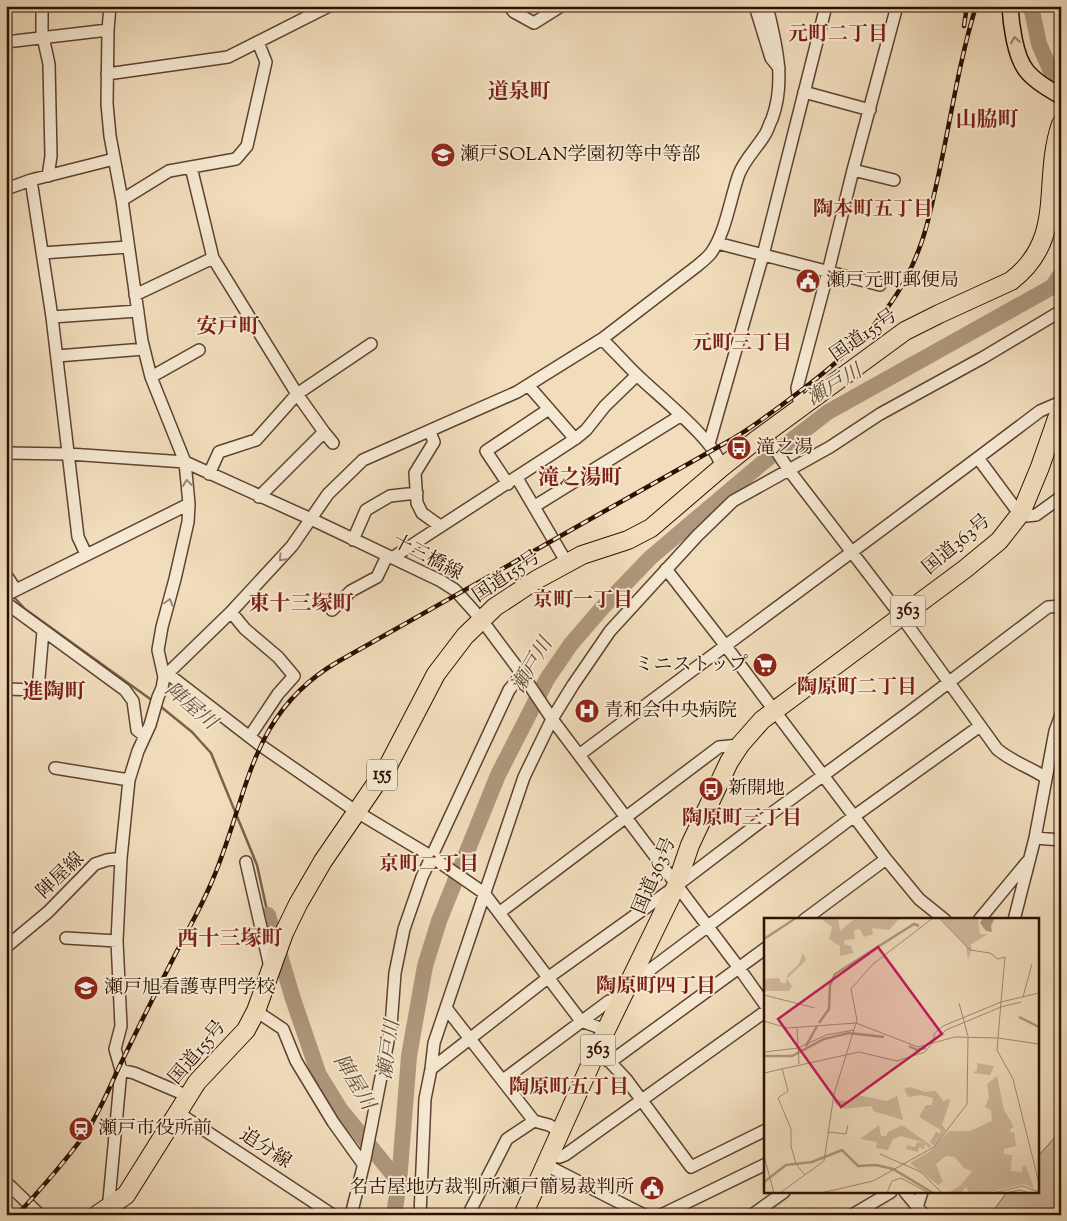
<svg xmlns="http://www.w3.org/2000/svg" width="1067" height="1221" viewBox="0 0 1067 1221" font-family="'Sorts Mill Goudy','Noto Serif JP',serif">
<rect width="100%" height="100%" fill="#f1ddbc"/>
<filter id="stains"><feTurbulence type="fractalNoise" baseFrequency=".004" numOctaves="4"/><feColorMatrix values="0 0 0 0 .2 0 0 0 0 .09 0 0 0 0 .02 0 0 0 .5 -.17"/></filter>
<radialGradient id="worn" r=".72"><stop offset=".6" stop-color="#630" stop-opacity="0"/><stop offset="1" stop-color="#630" stop-opacity=".3"/></radialGradient>
<path fill="#d0ba9c" stroke="#7e644e" d="M1061 1120V1215H990L1007 1192H1038V1156L1058 1134Z"/>
<g fill="none" stroke-linecap="round" stroke-linejoin="round">
<path stroke="#7a614a" stroke-width="2.5" d="M12 595 25 609 153 701
M160 706 192 732 211 753 257 865 268 915"/>
<path stroke="#ae977c" stroke-width="16" d="M1031 6 1039 44 1061 94
M268 915 293 999 319 1075 340 1109 399 1182
M394 1215 399 1182 409 1056 425 966 439 921 498 775 547 679 571 644 603 607 650 558 761 464 828 412 1052 287 1061 274"/>
<defs>
<path id="minor" d="M509 6 514 12 534 23 561 6
M755 6 771 58 779 68
M42 37V6
M43 37 49 64 51 156 48 176
M6 42 108 30
M107 74 228 57 329 6
M804 92 870 110
M191 167 213 258 297 394 324 432 259 497
M853 170 894 180
M31 180 52 317 78 537 86 554
M6 189 31 180 114 159
M122 200 169 171 236 159 247 146 266 62 258 42
M717 243 880 285
M42 253 128 247
M135 295 213 258
M52 317 138 311
M602 339C614 351 625 363 637 375 655 393 720 444 721 468
M57 356 144 349
M151 377 199 350
M528 385 575 439
M800 408 797 388 828 272 853 170 897 6
M324 432 333 443
M430 432 434 442 415 473 417 503 422 513 440 526
M765 433 788 469 901 616 997 749C1012 762 1030 767 1046 778
M709 444 763 255 826 6
M6 453 69 454 185 462 311 519 441 581 455 590 481 619 522 674 552 719 739 968 766 1006
M978 458 1015 508 1026 516 1036 515 1061 497
M209 474 219 452 256 440 297 394 371 344
M517 478 567 563
M508 484 486 451 549 409
M535 506 680 416
M353 540 366 510 390 496 417 493
M392 558 575 439 586 430 605 406 637 375
M666 569 725 645 886 859 919 899 945 920
M6 575 16 590
M6 595 189 504
M6 603 125 690 133 701 137 730 145 736
M332 610 351 591 377 577 387 556
M231 612 245 629 278 657 294 676 278 694 250 736
M168 674 260 745 357 812 432 857 484 893 581 1021 606 1030
M164 677 231 612 292 546 328 494 363 460 517 392 602 339 697 266C702 262 707 258 711 253 726 232 730 199 739 174 745 159 756 149 764 136 768 131 769 124 772 119 786 81 776 44 767 6
M6 689 38 690 43 631
M579 755C732 640 887 527 1040 411L1061 402
M55 768 129 780
M1035 838 1061 840
M246 862 270 967
M499 913 719 747 740 745
M804 920 886 859
M979 920 1027 862
M1014 920 1035 838 1055 731 1061 715
M66 938 117 941
M6 947 48 912 95 864 107 860 121 858
M631 979 651 969 853 817 980 726
M446 1008 534 1121 549 1125 561 1132
M256 1011 283 1029 296 1061 333 1122 363 1164
M596 1055 610 1062 626 1079 691 1167 766 1130
M610 1062 766 948
M431 1069 549 977 676 886 772 813 911 711 1048 607 1061 606
M121 1070 134 1073 188 1096
M503 1080 609 1001H620
M177 1112 333 1215
M550 1155 560 1157 565 1155 766 1011
M546 1165 644 1215
M6 1182 40 1215
M905 1192 924 1215
M917 1207 922 1192
M108 1211 121 1070 115 1049 121 1026 117 941 121 858 129 780 138 751 150 725 158 697 162 688 164 677 158 650 162 627 175 579 188 522 189 504 185 462 151 377 142 341 122 200 110 136 107 104 108 30 110 6
M351 1215 365 1159 391 1026 395 973 404 929 422 877 509 690 522 674
M420 1215 425 1099 431 1069 434 1043 524 777 552 719 573 685 610 631 697 536 733 501 830 447 880 414 984 357 1061 311
M468 1215 507 1139 534 1121
M661 1215 766 1164
M752 1215 784 1192
M852 1215 891 1192"/>
<path id="major" d="M1010 6C1011 24 1015 56 1026 70 1034 81 1050 90 1061 96"/>
<path id="highway" d="M97 1215 126 1195 197 1082 246 1030 256 1011 284 933 298 904 323 861 388 766 436 674 465 636 495 607 536 580 582 555 628 540 651 528 721 468 755 441 905 331 939 314 1011 281C1067 238 1041 183 1061 124
M523 1215 606 1030 676 886 690 845 729 762 740 745 762 720 965 569 999 541 1021 513 1040 467 1061 407"/>
</defs>
<use href="#minor" stroke="#5e422f" stroke-width="14"/>
<use href="#major" stroke="#2d0f00" stroke-width="18"/>
<use href="#highway" stroke="#2d0f00" stroke-width="20"/>
<use href="#minor" stroke="#f6e9d3" stroke-width="11"/>
<use href="#major" stroke="#f1ddbc" stroke-width="15"/>
<use href="#highway" stroke="#f1ddbc" stroke-width="18"/>
<defs>
<path id="rail" d="M964 26 967 6
M17 1215C41 1189 64 1163 85 1134 102 1109 112 1080 126 1053 142 1020 158 988 175 955 186 933 199 911 209 888 249 801 245 715 339 661L734 438C757 424 778 408 799 392 851 353 896 312 919 249 926 232 930 213 934 195 949 132 957 68 976 6"/>
</defs>
<use href="#rail" stroke="#2d0f00" stroke-width="4.5"/>
<use href="#rail" stroke="#f6e9d3" stroke-width="2.5" stroke-dasharray="8" stroke-linecap="butt"/>
</g>
<defs><path id="oneway-chevron" d="M-2-3.5L2.5 0L-2 3.5" fill="none" stroke-width="1.6" stroke-linecap="round" stroke-linejoin="round" transform="scale(1.25)"/></defs>
<use stroke="#998067" href="#oneway-chevron" transform="translate(1015 40) rotate(-99)"/>
<g stroke="#9c8774">
<use href="#oneway-chevron" transform="translate(187 483) rotate(-96)"/>
<use href="#oneway-chevron" transform="translate(282 558) rotate(133)"/>
<use href="#oneway-chevron" transform="translate(169 602) rotate(-74)"/>
</g>
<defs>
<symbol id="school-disc" viewBox="-11 -11 22 22"><circle r="9.5" fill="#8f2418" stroke="#f6e9d3"/><path d="M0-5L7-2L0 1L-7-2ZM-4 1L0 2.5L4 1V4Q0 6-4 4Z" fill="#fff"/></symbol>
<symbol id="civic-disc" viewBox="-11 -11 22 22"><circle r="9.5" fill="#8f2418" stroke="#f6e9d3"/><path d="M-.6-6.5H3V-4.5H.6V-3L4-1V1h2V6H-6V1h2V-1L-.6-3ZM-1.2 2.5V6h2.4V2.5Z" fill="#fff"/></symbol>
<symbol id="bus-disc" viewBox="-11 -11 22 22"><circle r="9.5" fill="#8f2418" stroke="#f6e9d3"/><path d="M-5-6H5V4H4V6H2V4H-2V6H-4V4H-5ZM-3.5-4V0h7V-4ZM-3.5 1.2v1.5H-2V1.2ZM2 1.2v1.5H3.5V1.2Z" fill="#fff"/></symbol>
<symbol id="supermarket-disc" viewBox="-11 -11 22 22"><circle r="9.5" fill="#8f2418" stroke="#f6e9d3"/><path d="M-6-5.5h2.5l.6 2H6L4.5 2H-2.5L-4.4-4H-6ZM-1.5 3.2a1.3 1.3 0 1 0 .1 0ZM3 3.2a1.3 1.3 0 1 0 .1 0Z" fill="#fff"/></symbol>
<symbol id="hospital-disc" viewBox="-11 -11 22 22"><circle r="9.5" fill="#8f2418" stroke="#f6e9d3"/><path d="M-5-5h3v3.5h4V-5h3V5h-3V1.5h-4V5h-3Z" fill="#fff"/></symbol>
<symbol id="university-disc" viewBox="-11 -11 22 22"><circle r="9.5" fill="#8f2418" stroke="#f6e9d3"/><path d="M0-5L7-2L0 1L-7-2ZM-4 1L0 2.5L4 1V4Q0 6-4 4Z" fill="#fff"/></symbol>
<symbol id="station-disc" viewBox="-11 -11 22 22"><circle r="9.5" fill="#8f2418" stroke="#f6e9d3"/><path d="M-3-6H3Q5-6 5-4V2Q5 4 3 4L4.5 6H3L1.5 4h-3L-3 6H-4.5L-3 4Q-5 4-5 2V-4Q-5-6-3-6ZM-3.5-4v3h7v-3ZM-3.5 1v1.5H-2V1ZM2 1v1.5H3.5V1Z" fill="#fff"/></symbol>
</defs>
<g fill-rule="evenodd">
<use href="#school-disc" x="429" y="141" width="28" height="28"/>
<use href="#civic-disc" x="794" y="267" width="28" height="28"/>
<use href="#bus-disc" x="725" y="434" width="28" height="28"/>
<use href="#supermarket-disc" x="751" y="651" width="28" height="28"/>
<use href="#hospital-disc" x="573" y="697" width="28" height="28"/>
<use href="#bus-disc" x="697" y="775" width="28" height="28"/>
<use href="#university-disc" x="72" y="974" width="28" height="28"/>
<use href="#station-disc" x="67" y="1115" width="28" height="28"/>
<use href="#civic-disc" x="638" y="1174" width="28" height="28"/>
</g>
<g text-anchor="middle" dominant-baseline="central" stroke-width="4" stroke-linejoin="round" paint-order="stroke">
<g fill="#f6e9d3" stroke="#69503f" stroke-width="1">
<rect x="890.5" y="595.5" width="35" height="31" rx="4"/>
<rect x="367" y="759.5" width="30" height="31" rx="4"/>
<rect x="580.5" y="1034.5" width="35" height="31" rx="4"/>
</g>
<g font-size="18" font-weight="bold" fill="#2d0f00">
<text x="908" y="611">363</text>
<text x="382" y="775">155</text>
<text x="598" y="1050">363</text>
</g>
<g font-size="19" fill="#2d0f00" stroke="#f6e9d3" text-anchor="start">
<text x="460" y="155">瀬戸SOLAN学園初等中等部</text>
<text x="826" y="281">瀬戸元町郵便局</text>
<text x="756" y="448">滝之湯</text>
<text x="748" y="665" text-anchor="end">ミニストップ</text>
<text x="604" y="711">青和会中央病院</text>
<text x="728" y="789">新開地</text>
<text x="104" y="988">瀬戸旭看護専門学校</text>
<text x="98" y="1129">瀬戸市役所前</text>
<text x="634" y="1188" text-anchor="end">名古屋地方裁判所瀬戸簡易裁判所</text>
</g>
<g font-size="19" fill="#2d0f00" stroke="#f6e9d3">
<text transform="translate(864 336) rotate(-35)">国道155号</text>
<text transform="translate(957 545) rotate(-40)">国道363号</text>
<text transform="translate(427 558) rotate(28)">十三橋線</text>
<text transform="translate(507 577) rotate(-34)">国道155号</text>
<text transform="translate(61 876) rotate(-44)">陣屋線</text>
<text transform="translate(655 876) rotate(-67)">国道363号</text>
<text transform="translate(198 1053) rotate(-50)">国道155号</text>
<text transform="translate(265 1149) rotate(33)">追分線</text>
</g>
<g font-size="20" font-weight="bold" fill="#7a1f14" stroke="#f6e9d3">
<text x="838" y="35">元町二丁目</text>
<text x="873" y="210">陶本町五丁目</text>
<text x="742" y="344">元町三丁目</text>
<text x="583" y="601">京町一丁目</text>
<text x="857" y="688">陶原町二丁目</text>
<text x="742" y="819">陶原町三丁目</text>
<text x="429" y="865">京町二丁目</text>
<text x="656" y="987">陶原町四丁目</text>
<text x="569" y="1088">陶原町五丁目</text>
</g>
<g font-size="20" font-style="italic" fill="#674c38" stroke="#f6e9d3">
<text transform="translate(835 386) rotate(-31)">瀬戸川</text>
<text transform="translate(533 666) rotate(-59)">瀬戸川</text>
<text transform="translate(190 707) rotate(40)">陣屋川</text>
<text transform="translate(390 1050) rotate(-82)">瀬戸川</text>
<text transform="translate(353 1083) rotate(59)">陣屋川</text>
</g>
<g font-size="21" font-weight="bold" fill="#7a1f14" stroke="#f6e9d3">
<text x="519" y="93">道泉町</text>
<text x="987" y="121">山脇町</text>
<text x="228" y="328">安戸町</text>
<text x="580" y="479">滝之湯町</text>
<text x="301" y="605">東十三塚町</text>
<text x="54" y="693">進陶町</text>
<text x="230" y="940">西十三塚町</text>
</g>
</g>
<g transform="translate(764 918)">
<rect width="275" height="275" fill="#f1ddbc"/>
<path d="M56 0H74L76 13 89 2 135 1 125 12 108 10 109 16 100 19 96 11 90 12 91 21 81 22 80 26 87 28 90 35 76 38V28L65 21 68 9ZM176 0H214L216 16H224L206 27 208 30 204 42 202 28ZM39 35 42 42 23 61 28 68 25 73H0V61L15 60 17 65H22L24 56 35 46ZM213 145 230 148 226 157 209 155 213 152ZM233 158 240 192 250 209 246 211 247 215 250 214 252 228 240 231V236L248 237 247 253 258 254V249L262 248 270 270 260 266 223 275H205L202 269 197 275H184L197 267 208 253 200 250 191 239 182 238 172 246 179 264 174 267 146 245 165 234 185 213H206L228 203 227 192 221 189 225 179 223 166ZM146 169 161 174 172 173 179 183 185 181 186 183 178 207 182 212 170 228 166 224 172 214 176 215 177 212 155 199 162 187H168L169 180 157 177 144 179 140 171ZM93 177 123 183 133 178 139 202 109 193 108 188 80 191 70 185 71 182 84 183ZM115 207 117 218H122L124 214 138 207 168 228 165 230 161 226 160 231 155 229 154 234 142 231 143 227 151 229 153 224 161 225 137 218 129 221 124 232 112 230 113 224 96 221Z" fill="#d0ba9c"/>
<path d="M219 0H231L227 8 228 14 222 13 216 5Z" fill="#ae977c"/>
<path fill="none" stroke="#ae977c" stroke-width="2.5" d="M0 21 32 0M255 99 275 109M55 105 65 91 66 67 71 56 150 6 155 8M42 128 53 108M145 128 153 132 162 130M0 138H28L60 121 85 115 120 119M0 264 22 247 48 244 78 232 94 248 112 247 129 251 169 275"/>
<path fill="none" stroke="#a38b71" stroke-width="1" d="M275 75 237 84 233 132 249 161 275 265M0 77 51 90M259 79 268 46M195 85 204 118M237 89 257 84M0 103 23 110 92 105 154 129 191 119 234 120M33 110 35 146M234 120 275 126M170 123V116L179 108 237 84 241 39 234 41 226 35 206 32 175 0M170 123 182 112 237 89M0 134 34 130 62 117 90 112M18 150 24 173 14 180 27 211V228L32 246 41 257M0 155 95 134 133 143 161 134 170 123M64 214 82 216 84 207M116 236 157 254 178 275M0 238 10 275M16 275 60 243 70 176 93 102 87 71 109 46 169 0M57 275 109 263 170 229 203 186 204 119M123 275 128 263 137 260 165 275M229 275 259 268 275 274M241 275 256 272 265 275"/>
<path fill="#c2185b" fill-opacity="0.15" stroke="#c2185b" stroke-width="2.5" d="M114 29 178 116 77 189 14 101Z"/>
<rect width="275" height="275" fill="none" stroke="#2d0f00" stroke-width="2.5"/>
</g>
<rect width="1067" height="1221" fill="none" stroke="#f1ddbc" stroke-width="25"/>
<rect x="8" y="8" width="1052" height="1206" fill="none" stroke="#2d0f00" stroke-width="2.5"/>
<rect x="12" y="12" width="1042" height="1196" fill="none" stroke="#2d0f00"/>
<rect width="100%" height="100%" filter="url(#stains)"/>
<rect width="100%" height="100%" fill="url(#worn)"/>
</svg>
